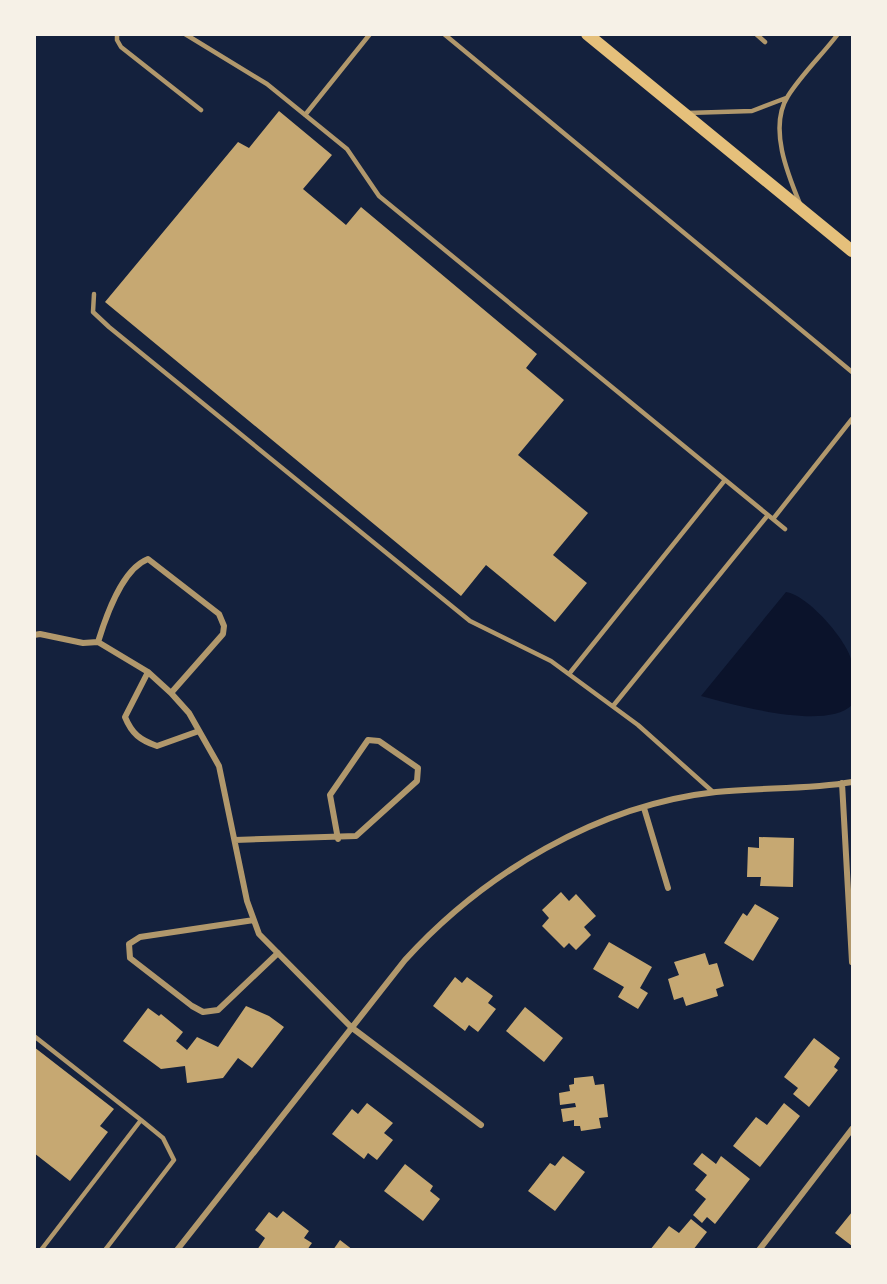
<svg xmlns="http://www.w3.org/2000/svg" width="887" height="1284" viewBox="0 0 887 1284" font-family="'PT Sans Narrow',sans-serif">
<rect width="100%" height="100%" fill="#14213d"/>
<path fill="#0b132b" d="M786 592C808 595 848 641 852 662 855 676 853 692 852 705 826 731 734 705 701 696Z"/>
<path fill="#c6a872" d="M279 111 332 155 303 189 346 225 361 207 537 354 526 368 564 400 518 455 588 513 553 555 587 583 555 622 486 565 461 596 105 302 238 142 249 148Z
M759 837 794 838 793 887 760 886 761 877H747L748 847 759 848Z
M561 892 569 901 576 894 596 916 584 927 591 935 576 950 569 943 564 948 542 926 549 918 542 910Z
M755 904 779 918 753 961 724 943 743 913 747 916Z
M609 942 652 967 640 988 648 993 638 1009 618 997 624 987 593 969Z
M705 953 709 965 717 963 724 986 716 989 718 996 686 1006 683 997 674 1000 668 979 679 975 674 962Z
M455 977 462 983 467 977 493 996 488 1003 496 1009 478 1032 469 1025 465 1031 433 1006Z
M246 1006 269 1016 284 1027 252 1068 238 1058 223 1078 187 1083 185 1066 161 1069 123 1041 148 1008 159 1016 161 1014 183 1032 176 1041 187 1050 197 1037 218 1047Z
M525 1007 563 1038 544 1062 506 1031Z
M814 1038 840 1058 834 1067 838 1070 809 1107 793 1094 798 1088 784 1077Z
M34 1047 114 1109 100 1126 108 1132 70 1181 34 1153Z
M593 1076 595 1085 604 1084 608 1117 599 1118 601 1128 581 1131 580 1126H574V1120L563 1122 561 1109 576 1107 575 1103 560 1105 559 1093 570 1091 569 1085 574 1084V1078Z
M367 1103 393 1123 384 1133 393 1140 377 1160 368 1153 364 1159 332 1134 352 1109 358 1114Z
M784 1103 800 1116 760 1167 733 1146 756 1117 767 1125Z
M702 1153 716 1164 721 1156 750 1179 715 1224 707 1217 702 1223 693 1215 706 1199 695 1190 707 1175 693 1164Z
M563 1156 585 1172 555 1211 528 1191 550 1163 555 1166Z
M405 1164 433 1186 430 1191 440 1199 423 1221 384 1191Z
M283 1211 309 1231 304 1238 312 1243 307 1250H257L265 1238 255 1230 269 1212 277 1218Z
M852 1212V1246L835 1233Z
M691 1219 707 1232 693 1250H650L669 1226 679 1233Z
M340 1240 353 1250H333Z"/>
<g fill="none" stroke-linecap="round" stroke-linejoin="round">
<path stroke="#b1986c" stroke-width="4.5" d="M117 34V40L121 47 201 110
M185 34 267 84 347 149 379 196 785 529
M444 34 852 372
M756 34 765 42
M687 113 752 111 786 98
M305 115 370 34
M800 204C788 175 768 127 788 96 802 74 822 55 838 34
M94 294 93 312 109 327 470 621 551 661 638 725 713 792
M773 519 852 419
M569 674 725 480
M613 706 768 515
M34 1036 141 1120
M41 1250 141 1120 163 1138 174 1160 105 1250"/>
<path stroke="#b1986c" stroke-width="6" d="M34 635 40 634 83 643 98 642 148 672 171 693 189 713 219 766 247 901 259 934 351 1027 481 1125
M98 642C106 616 122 569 148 559L219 614 224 626 223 634 171 693
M148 672 125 717C132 734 140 740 157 746L199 731
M842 783 852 962
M644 808 668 888
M235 840 356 836 417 781 418 768 379 741 368 740 330 795 338 839
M254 920 140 937 129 944 130 958 192 1006 203 1012 218 1010 278 953
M177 1250 405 960C484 873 598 805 716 792 761 787 808 790 852 782
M759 1250 852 1129"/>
<path stroke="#e5c07b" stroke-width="12" d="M587 34 852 251"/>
</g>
<rect width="887" height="1284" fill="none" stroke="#f6f1e7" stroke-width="72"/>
</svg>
